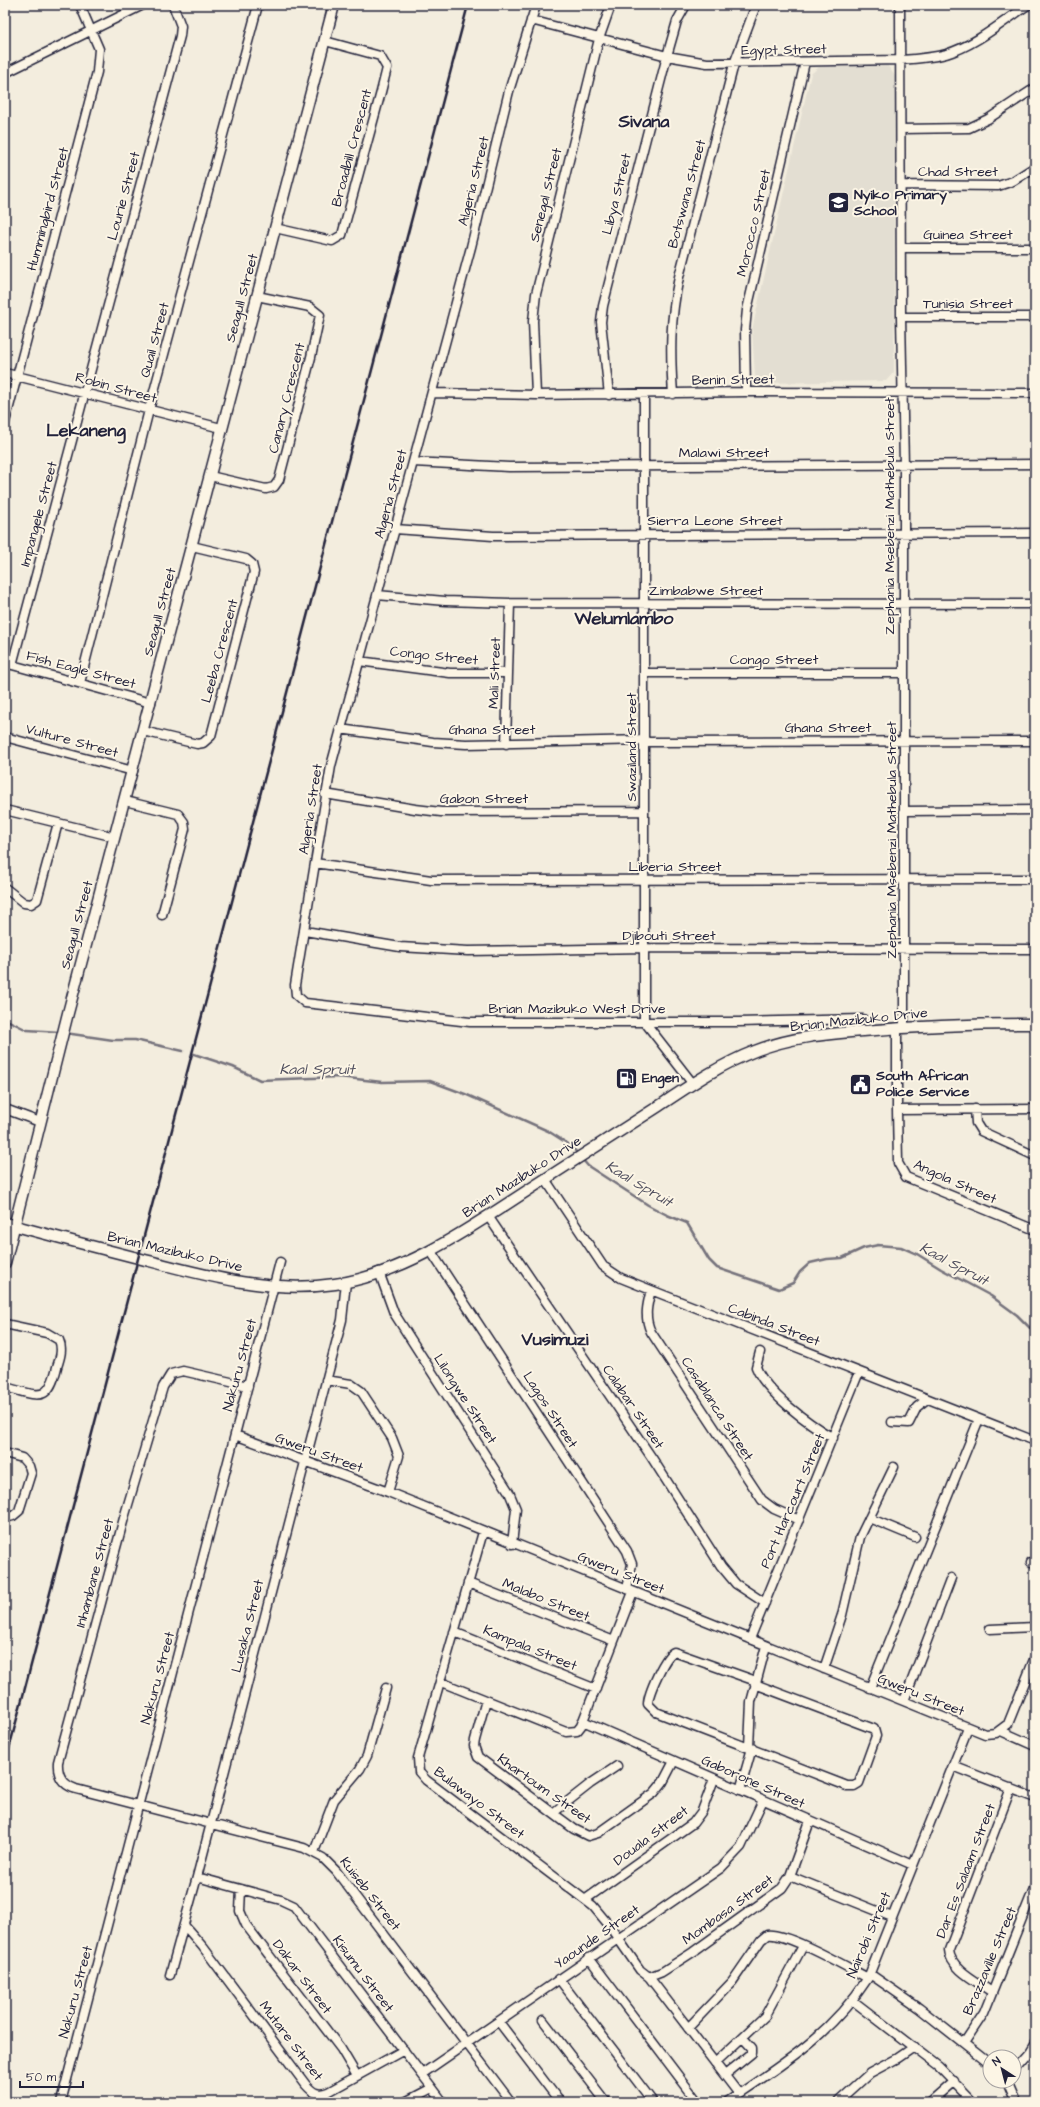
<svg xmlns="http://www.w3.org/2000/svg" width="1040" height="2107" viewBox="0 0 1040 2107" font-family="'Architects Daughter',sans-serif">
<rect width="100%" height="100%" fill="#f3edde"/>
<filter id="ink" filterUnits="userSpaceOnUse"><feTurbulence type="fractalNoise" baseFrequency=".025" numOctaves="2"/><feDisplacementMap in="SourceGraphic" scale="8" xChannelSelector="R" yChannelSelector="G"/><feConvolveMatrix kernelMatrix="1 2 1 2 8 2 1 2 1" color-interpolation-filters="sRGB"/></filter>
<g filter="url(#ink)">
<path fill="#e3ded2" d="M887 65 895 76 894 372 886 381 762 383 755 376 752 330 811 74 819 67Z"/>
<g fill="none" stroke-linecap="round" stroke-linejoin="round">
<path stroke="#75727b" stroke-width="2.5" d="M5 1019 27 1030 60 1032
M65 1033 113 1040H135L183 1051
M194 1054 233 1067 260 1080 339 1077 382 1082 430 1081 465 1094 548 1131 570 1145 579 1155
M582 1159 588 1166 648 1205 667 1215 687 1223 709 1260 717 1268 779 1289 793 1283 800 1272 810 1263 827 1259 842 1258 864 1248 878 1245 901 1247 917 1254 941 1269 991 1296 1017 1315 1035 1333"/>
<defs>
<path id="minor" d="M536 5 509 91 471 247 331 766 295 985 296 995 305 1003 314 1004 470 1022H739L863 1019
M900 5 901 317 904 465V1028
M531 20 667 56 707 63 900 60C915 59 931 58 946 54 976 45 1002 22 1028 5
M5 73 143 5
M901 129 969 128 988 119 1035 88
M901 185 998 186 1013 181 1035 167
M275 228 332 241 342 235 381 92 387 68 380 56 325 41
M902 248H1035
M901 317H1035
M5 373 221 428
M746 392 745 330 747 310 805 62
M432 393 536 395 746 392 1035 393
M644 394V1021L693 1084
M673 394C670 351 670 320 679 277L734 64 756 5
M536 395 533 321 536 294 599 39 611 5
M609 395 601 322 603 306 667 56 677 21 686 5
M5 422 97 72 99 49 80 5
M413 462 509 467 1035 464
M210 476 266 489 274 487 279 480 311 357 320 315 310 307 257 296
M395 529 493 536 1035 533
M377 595 445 601 510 603 1035 604
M359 661 450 673H507
M5 663 151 703
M12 665 180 36 181 26 173 5
M645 673H903
M80 683 149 410 258 5
M340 729 433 742 466 744 645 740
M143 731 197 744 203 743 211 736 254 572 252 564 246 559 192 546
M5 737 133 771
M645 742 1035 741
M506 744 510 603
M325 794 415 809 441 812 644 811
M125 801 178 814 184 822 185 829 162 915
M5 810 115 837
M905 811 1035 810
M315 863 431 880 1035 879
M5 888 24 903 31 904 37 900 58 823
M305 931 400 947 468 951 645 948 1035 949
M897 1028V1110L1035 1109
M5 1109 40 1122
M975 1109 976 1123 981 1131 1035 1156
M897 1110 898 1163 906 1177 1035 1230
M545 1179 603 1266 621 1278 651 1290 1035 1441
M488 1216 652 1458 721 1566 736 1584 765 1603
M430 1250 627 1551 632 1564 627 1589
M379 1272 394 1313 509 1492 516 1509 512 1544
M651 1290C647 1305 644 1317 651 1332L762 1500 774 1509 799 1520
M5 1324 47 1333 59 1340C63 1349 60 1358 57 1367 48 1405 37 1395 5 1387
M760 1352 756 1367C766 1393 809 1424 833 1438
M326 1380 351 1384 361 1391 392 1438 399 1456 388 1492
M248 1386 183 1371 171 1374 163 1387 124 1518 58 1762C57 1776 63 1785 76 1789L304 1848 323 1858 336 1871 511 2102
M892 1422 909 1423 917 1407 927 1399
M235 1435 388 1492 985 1734 996 1733 1008 1724 1035 1657
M5 1453 22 1458 29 1466 31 1473 19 1511 13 1516 5 1518
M869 1518 915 1537
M483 1532 418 1758 419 1772 426 1780 593 1906 608 1924 640 1970 649 1977 739 2094
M1031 1562 1035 1563
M468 1583 614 1641
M990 1629 1035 1627
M454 1632 596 1689
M750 1639 859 1372
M824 1669 842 1615 860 1537 894 1467
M441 1682 566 1732 577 1731 581 1726 633 1592
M755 1684 874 1729 876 1736 859 1783 854 1786H847L656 1712 648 1704C648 1694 665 1655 674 1652L756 1681
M870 1688 979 1419
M486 1700 475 1740 474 1746 478 1757 574 1829 588 1836 598 1833 654 1793 663 1782 674 1761
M904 1701 951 1578
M583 1721 913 1865
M1001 1731 1035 1746
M749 1747 751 1702 766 1646
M953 1766 1035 1798
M740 1790 752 1748
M553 1813 590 1784 617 1766
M314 1852 334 1800 360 1769 367 1756 386 1688
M790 1876 892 1917
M197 1877 281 1900 294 1906 443 2102
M241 1889 240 1911 246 1925 341 2049 357 2076
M586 1899 693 1823 702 1811 714 1779
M184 1925 203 1947 306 2085C313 2093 318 2096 328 2092L404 2050
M589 1958 698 2102
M870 1974 919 2008 990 2064
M170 1975 197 1877 342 1320 346 1282
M649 1977 662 1972 693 1952 782 1888 790 1876 810 1821
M559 1979 653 2102
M992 1992C978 1982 950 1969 949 1950L1011 1788
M852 2000 939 2067 973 2102
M543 2020 606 2102
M499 2022 560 2102
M688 2028 732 1982 761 1940 767 1935C787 1932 848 1968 868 1978
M964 2043 984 2013 1035 1886
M715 2063 765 2016 803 1946
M1014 2070 1029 2053 1035 2043
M422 2074 721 1868 741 1847 763 1800
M725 2075 752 2053V2048L743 2038
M1007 2081 1016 2102
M61 2102 280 1262
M405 2102 432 2088
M727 2102C783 2064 830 2036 868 1978L968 1728
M838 2102 870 2073 898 2058 914 2047
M930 2102 954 2081"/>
<path id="tertiary" d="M5 1223C48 1235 91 1246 134 1257 200 1274 266 1294 335 1284 407 1274 474 1225 533 1187 575 1160 617 1133 659 1106 689 1086 721 1064 755 1051 790 1037 827 1034 863 1031 921 1026 978 1024 1035 1024
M5 1263 68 1013 334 5"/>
</defs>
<use href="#minor" stroke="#22223b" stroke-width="11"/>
<use href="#tertiary" stroke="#22223b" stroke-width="13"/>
<use href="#minor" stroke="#fcf5e5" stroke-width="8"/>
<use href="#tertiary" stroke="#fcf5e5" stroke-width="10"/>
<path stroke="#22223b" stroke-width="2.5" d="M5 1764 468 5"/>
</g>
</g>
<defs>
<symbol id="school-square" viewBox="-11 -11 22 22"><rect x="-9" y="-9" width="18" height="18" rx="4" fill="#22223b" stroke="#fcf5e5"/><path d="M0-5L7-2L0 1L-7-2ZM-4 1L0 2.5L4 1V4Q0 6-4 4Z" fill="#fff"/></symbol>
<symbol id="fuel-square" viewBox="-11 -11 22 22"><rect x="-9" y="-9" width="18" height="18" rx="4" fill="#22223b" stroke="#fcf5e5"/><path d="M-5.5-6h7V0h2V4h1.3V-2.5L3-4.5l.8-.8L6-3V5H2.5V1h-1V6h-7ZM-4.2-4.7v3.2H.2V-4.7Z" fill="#fff"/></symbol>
<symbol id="civic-square" viewBox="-11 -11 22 22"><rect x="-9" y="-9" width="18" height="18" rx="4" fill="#22223b" stroke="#fcf5e5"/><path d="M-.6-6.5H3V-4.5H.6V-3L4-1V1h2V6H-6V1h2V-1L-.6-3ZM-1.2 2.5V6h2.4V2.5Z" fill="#fff"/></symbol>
</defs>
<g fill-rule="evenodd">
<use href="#school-square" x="826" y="190" width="25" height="25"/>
<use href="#fuel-square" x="614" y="1066" width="25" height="25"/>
<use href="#civic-square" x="848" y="1072" width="25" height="25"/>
</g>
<g text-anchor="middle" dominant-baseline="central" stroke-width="4" stroke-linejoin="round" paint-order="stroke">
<g font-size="14" fill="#22223b" stroke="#fcf5e5">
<text transform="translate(784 50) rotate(-1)">Egypt Street</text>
<text transform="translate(352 148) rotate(-75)">Broadbill Crescent</text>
<text x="958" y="172">Chad Street</text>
<text transform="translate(474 181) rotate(-76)">Algeria Street</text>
<text transform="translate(617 194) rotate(-76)">Libya Street</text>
<text transform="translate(687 194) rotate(-75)">Botswana Street</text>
<text transform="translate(546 195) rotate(-76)">Senegal Street</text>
<text transform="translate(124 196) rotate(-75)">Lourie Street</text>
<text transform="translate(48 209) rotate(-75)">Hummingbird Street</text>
<text transform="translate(754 223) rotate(-77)">Morocco Street</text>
<text x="968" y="235">Guinea Street</text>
<text transform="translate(242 298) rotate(-75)">Seagull Street</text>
<text x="968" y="304">Tunisia Street</text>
<text transform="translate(155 340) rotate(-75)">Quail Street</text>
<text transform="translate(733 380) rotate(-1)">Benin Street</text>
<text transform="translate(116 388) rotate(15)">Robin Street</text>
<text transform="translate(287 398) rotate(-76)">Canary Crescent</text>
<text x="724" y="453">Malawi Street</text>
<text transform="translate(391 494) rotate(-75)">Algeria Street</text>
<text transform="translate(39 514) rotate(-75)">Impangele Street</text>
<text transform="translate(890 516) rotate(-90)">Zephania Msebenzi Mathebula Street</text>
<text x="715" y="521">Sierra Leone Street</text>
<text x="706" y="591">Zimbabwe Street</text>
<text transform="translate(160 612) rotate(-75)">Seagull Street</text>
<text transform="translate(220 651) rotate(-75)">Leeba Crescent</text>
<text transform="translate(434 656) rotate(6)">Congo Street</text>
<text x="774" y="660">Congo Street</text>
<text transform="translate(81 670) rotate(15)">Fish Eagle Street</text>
<text transform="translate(495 673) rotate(-88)">Mali Street</text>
<text x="828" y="728">Ghana Street</text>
<text x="492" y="730">Ghana Street</text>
<text transform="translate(72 741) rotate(15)">Vulture Street</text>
<text transform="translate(632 747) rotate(-90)">Swaziland Street</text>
<text x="484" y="799">Gabon Street</text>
<text transform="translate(311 809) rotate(-81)">Algeria Street</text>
<text transform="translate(892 840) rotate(-90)">Zephania Msebenzi Mathebula Street</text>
<text x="675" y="867">Liberia Street</text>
<text transform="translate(77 925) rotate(-75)">Seagull Street</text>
<text x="669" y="936">Djibouti Street</text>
<text x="577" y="1009">Brian Mazibuko West Drive</text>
<text transform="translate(859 1020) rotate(-6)">Brian Mazibuko Drive</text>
<text transform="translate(522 1177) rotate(-33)">Brian Mazibuko Drive</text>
<text transform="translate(955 1182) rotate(24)">Angola Street</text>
<text transform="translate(175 1252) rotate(13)">Brian Mazibuko Drive</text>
<text transform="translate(774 1325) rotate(21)">Cabinda Street</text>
<text transform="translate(240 1365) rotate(-75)">Nakuru Street</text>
<text transform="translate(465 1399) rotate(57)">Lilongwe Street</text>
<text transform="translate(633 1407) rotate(56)">Calabar Street</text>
<text transform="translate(717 1409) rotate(57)">Casablanca Street</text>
<text transform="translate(550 1410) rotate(57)">Lagos Street</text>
<text transform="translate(319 1453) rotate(20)">Gweru Street</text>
<text transform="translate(793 1501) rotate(-67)">Port Harcourt Street</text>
<text transform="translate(95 1573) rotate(-75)">Inhambane Street</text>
<text transform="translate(621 1573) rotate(22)">Gweru Street</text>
<text transform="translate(546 1600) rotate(22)">Malabo Street</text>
<text transform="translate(248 1626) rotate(-76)">Lusaka Street</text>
<text transform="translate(530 1648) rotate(22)">Kampala Street</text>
<text transform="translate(158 1678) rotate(-75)">Nakuru Street</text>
<text transform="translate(921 1695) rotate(22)">Gweru Street</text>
<text transform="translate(753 1782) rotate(24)">Gaborone Street</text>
<text transform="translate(544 1789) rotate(35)">Khartoum Street</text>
<text transform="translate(479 1803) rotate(37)">Bulawayo Street</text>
<text transform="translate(651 1836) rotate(-37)">Douala Street</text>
<text transform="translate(966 1871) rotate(-69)">Dar Es Salaam Street</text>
<text transform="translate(370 1894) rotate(52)">Kuiseb Street</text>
<text transform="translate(728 1910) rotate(-36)">Mombasa Street</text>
<text transform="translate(869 1935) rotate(-67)">Nairobi Street</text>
<text transform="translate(597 1937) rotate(-35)">Yaounde Street</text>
<text transform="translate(990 1961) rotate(-67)">Brazzaville Street</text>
<text transform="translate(363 1974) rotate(53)">Kisumu Street</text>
<text transform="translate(302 1977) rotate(53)">Dakar Street</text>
<text transform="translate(76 1992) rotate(-75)">Nakuru Street</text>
<text transform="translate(291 2041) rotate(53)">Mutare Street</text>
</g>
<g font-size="14" font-weight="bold" fill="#22223b" stroke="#fcf5e5" text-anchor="start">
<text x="854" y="195">Nyiko Primary<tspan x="854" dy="16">School</tspan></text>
<text x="876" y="1076">South African<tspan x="876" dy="16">Police Service</tspan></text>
<text x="642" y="1078">Engen</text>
</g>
<g font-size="15" font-style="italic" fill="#525160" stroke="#fcf5e5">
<text x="317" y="1069">Kaal Spruit</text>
<text transform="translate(639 1184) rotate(31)">Kaal Spruit</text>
<text transform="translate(954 1264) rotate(28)">Kaal Spruit</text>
</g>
<g font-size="18" font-weight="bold" fill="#22223b" stroke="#fcf5e5">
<text x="644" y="121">Sivana</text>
<text x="86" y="430">Lekaneng</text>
<text x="624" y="618">Welumlambo</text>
<text x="555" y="1339">Vusimuzi</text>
</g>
</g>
<rect width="1040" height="2107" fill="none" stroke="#fcf5e5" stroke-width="20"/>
<rect x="10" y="10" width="1020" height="2087" fill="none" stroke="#22223b" stroke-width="1.5" filter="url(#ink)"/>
<g transform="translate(1002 2069) rotate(324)"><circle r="19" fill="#fcf5e5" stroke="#a5a1a1"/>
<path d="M0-3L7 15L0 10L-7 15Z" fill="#22223b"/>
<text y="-6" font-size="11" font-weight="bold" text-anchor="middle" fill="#22223b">N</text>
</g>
<path d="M20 2081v6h63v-6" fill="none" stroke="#22223b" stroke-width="2"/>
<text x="26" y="2081" font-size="12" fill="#22223b" stroke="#fcf5e5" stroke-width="3" paint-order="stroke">50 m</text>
</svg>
